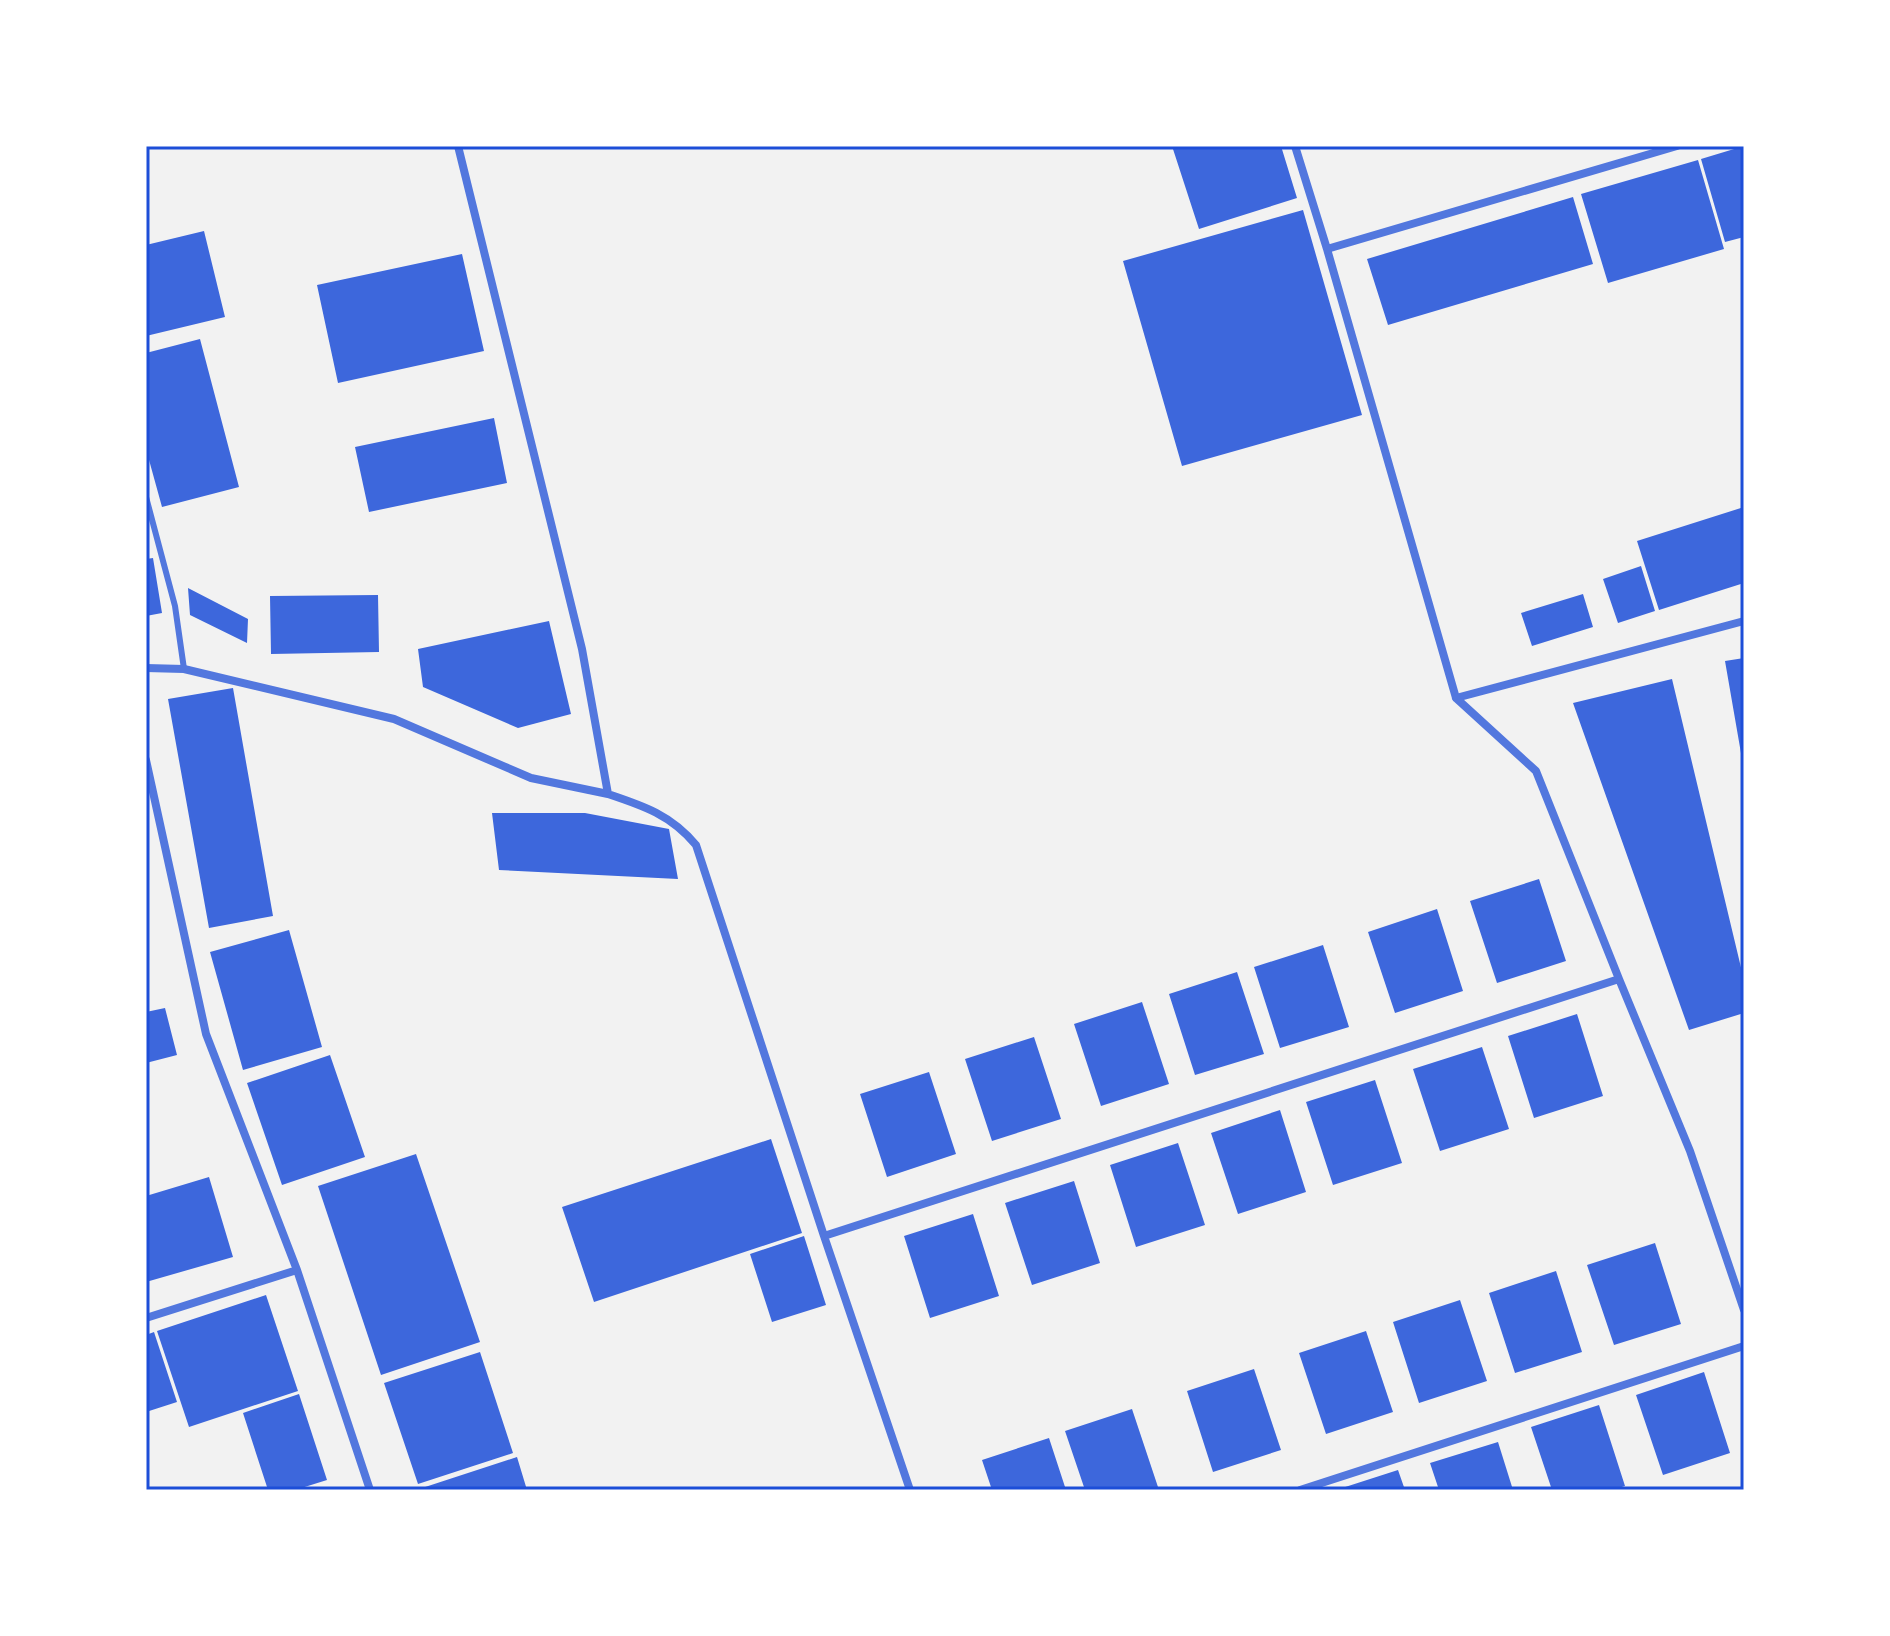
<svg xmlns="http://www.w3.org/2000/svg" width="1890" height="1636" viewBox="0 0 1890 1636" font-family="'Alegreya Sans',sans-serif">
<rect width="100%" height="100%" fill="#f2f2f2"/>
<path fill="#3d67dc" d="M1172 146H1281L1297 198 1199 229Z
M1744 146V237L1725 242 1701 159Z
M1698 160 1724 249 1608 283 1581 194Z
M1573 197 1593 264 1388 325 1367 259Z
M1303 210 1362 415 1182 466 1123 261Z
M204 231 225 317 146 336V245Z
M462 254 484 351 338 383 317 285Z
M200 339 239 487 162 507 146 449V353Z
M494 418 507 483 369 512 355 447Z
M1744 507V583L1659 610 1637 541Z
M153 558 162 613 146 616V559Z
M1641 566 1655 611 1618 623 1603 579Z
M188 588 248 619 247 643 190 615Z
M1583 594 1593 627 1532 646 1521 613Z
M378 595 379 652 271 654 270 596Z
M549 621 571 714 518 728 423 687 418 649Z
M1744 658V759H1742L1725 661Z
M1672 679 1744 980V1013L1689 1030 1573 703Z
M233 688 273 916 209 928 168 699Z
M492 813H585L669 829 678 879 499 870Z
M1539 879 1566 961 1497 983 1470 901Z
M1437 909 1463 991 1395 1013 1368 932Z
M289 930 322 1047 243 1070 210 952Z
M1323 945 1349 1027 1280 1048 1254 967Z
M1237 972 1264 1054 1195 1075 1169 994Z
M1142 1002 1169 1084 1101 1106 1074 1024Z
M165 1008 177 1055 146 1063V1012Z
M1577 1014 1603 1096 1534 1118 1508 1036Z
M1034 1037 1061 1119 992 1141 965 1059Z
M1482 1047 1509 1129 1440 1151 1413 1069Z
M330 1055 365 1157 282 1185 247 1083Z
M929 1072 956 1154 887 1177 860 1094Z
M1375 1080 1402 1163 1333 1185 1306 1102Z
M1280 1110 1306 1192 1238 1214 1211 1133Z
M771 1139 802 1233 594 1302 562 1207Z
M1178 1143 1205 1225 1136 1247 1110 1165Z
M416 1154 480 1342 381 1375 318 1186Z
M209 1177 233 1257 146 1282V1196Z
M1074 1181 1100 1263 1032 1285 1005 1203Z
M973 1214 999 1296 930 1318 904 1236Z
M804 1236 826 1305 772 1322 750 1254Z
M1655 1243 1681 1324 1614 1345 1587 1265Z
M1556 1271 1582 1352 1515 1373 1489 1293Z
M266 1295 298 1391 189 1427 157 1331Z
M1460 1300 1487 1381 1419 1403 1393 1322Z
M1366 1331 1393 1412 1326 1434 1299 1353Z
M154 1332 177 1402 146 1412V1335Z
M480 1352 513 1453 418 1484 384 1383Z
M1254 1369 1281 1450 1213 1472 1187 1391Z
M1704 1372 1730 1453 1663 1475 1636 1395Z
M299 1394 327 1480 295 1490H268L243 1413Z
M1599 1405 1625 1486 1612 1490H1552L1531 1427Z
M1132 1409 1159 1490H1085L1065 1431Z
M1049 1438 1066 1490H992L982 1460Z
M1498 1442 1513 1490H1439L1430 1463Z
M517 1457 527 1490H419V1489Z
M1398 1470 1405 1490H1339V1489Z"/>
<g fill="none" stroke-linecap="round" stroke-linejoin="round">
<path stroke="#5277de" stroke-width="6" d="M146 497 175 606 184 669"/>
<path stroke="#5277de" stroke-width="8" d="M1295 146 1327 249
M1677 146 1327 249 1456 698 1744 621
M146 668 184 669 394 719 531 778 608 794 582 649 458 146
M146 760 206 1034 297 1270 370 1490
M608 794C644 806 671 815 696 845L824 1236 1619 979 1536 771 1456 698
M1619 979 1690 1151 1744 1310
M824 1236 910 1490
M146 1318 297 1270
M1300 1490 1744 1346"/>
</g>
<rect width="1890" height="1636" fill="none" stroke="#ffffff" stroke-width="296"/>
<rect x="148" y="148" width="1594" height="1340" fill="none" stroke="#1d4ed8" stroke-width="3"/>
</svg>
